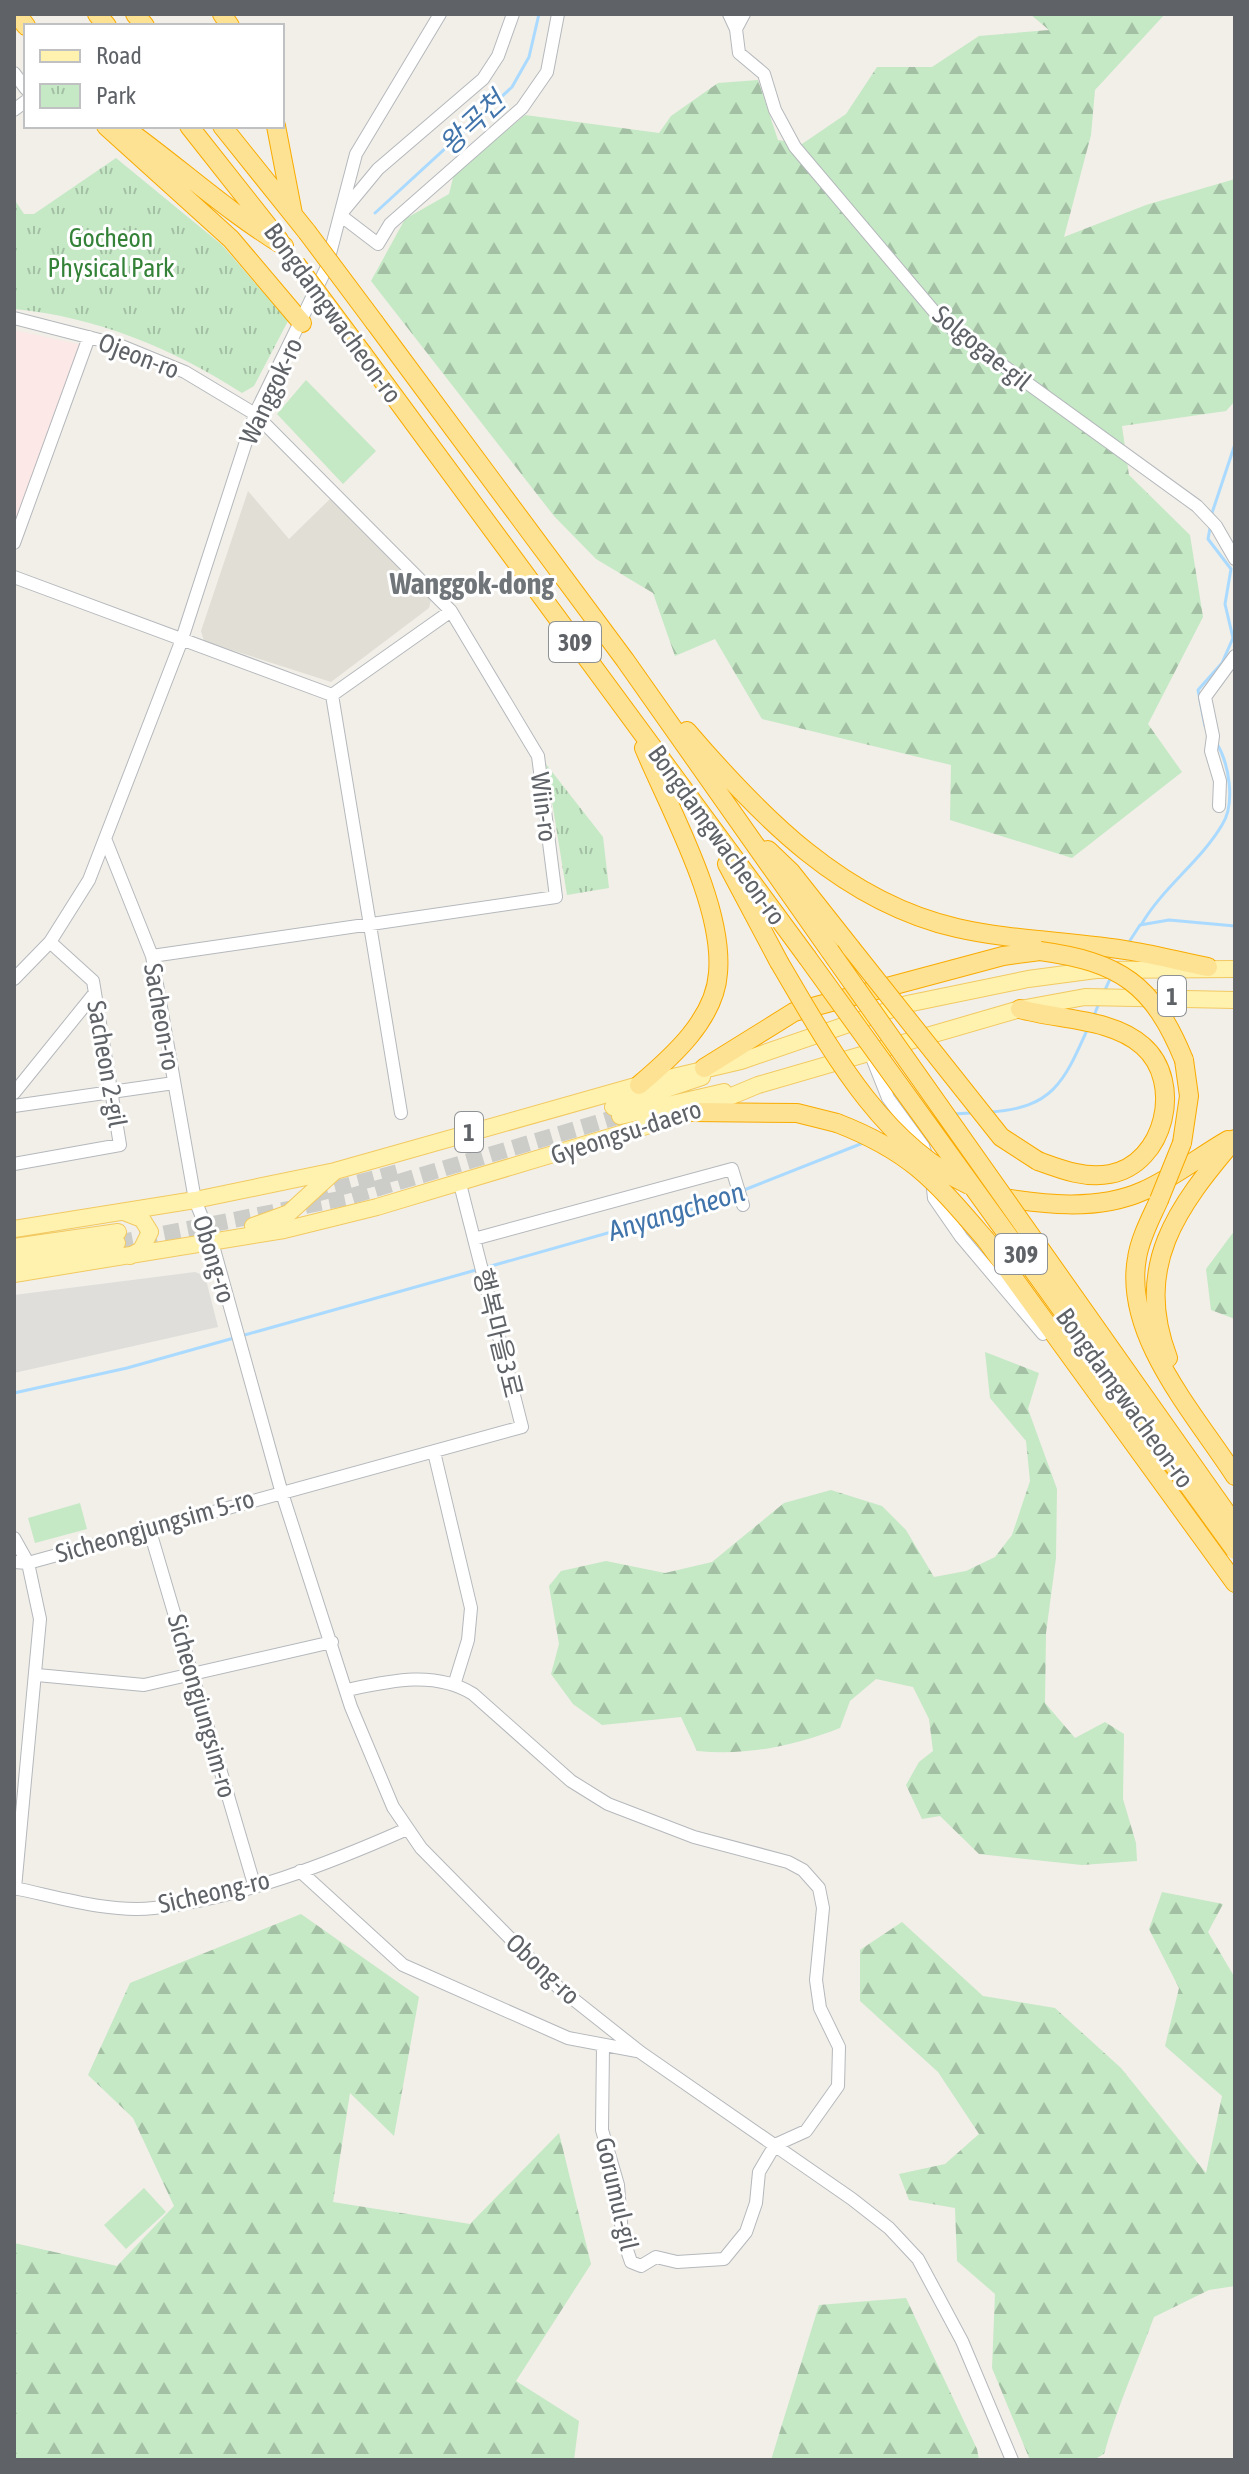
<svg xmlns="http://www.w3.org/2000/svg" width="1249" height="2474" viewBox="0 0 1249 2474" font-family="'Asap Condensed','Noto Sans KR',sans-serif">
<defs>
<pattern id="forest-firs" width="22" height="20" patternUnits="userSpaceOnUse" patternTransform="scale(2)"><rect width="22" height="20" fill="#c5e8c5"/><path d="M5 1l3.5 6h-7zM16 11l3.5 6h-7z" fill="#a3c0a4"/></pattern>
<pattern id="park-tufts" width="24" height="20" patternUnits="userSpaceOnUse" patternTransform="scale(2)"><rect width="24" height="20" fill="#c5e8c5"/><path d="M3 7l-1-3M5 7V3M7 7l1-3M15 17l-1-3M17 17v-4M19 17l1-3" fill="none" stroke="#a3c0a4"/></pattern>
</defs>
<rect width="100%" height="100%" fill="#f1efe8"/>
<path fill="#e0deda" d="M195 1272 205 1276 218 1327 14 1373V1295Z"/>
<path fill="#e1ded6" d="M248 491 289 539 332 497 431 600 429 608 331 682 204 641 201 631Z"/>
<path fill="#fce8e6" d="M14 330 82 345 14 534Z"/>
<path fill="#c5e8c5" d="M306 380 376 451 343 484 277 414Z
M80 1503 87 1529 35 1543 28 1518Z
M144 2188 166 2212 126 2249 104 2225Z"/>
<path fill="url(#forest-firs)" d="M1030 14H1165L1095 90 1091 135 1064 237 1146 205 1235 179V401L1226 411 1122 426 1129 475 1190 535 1203 617 1148 724 1182 772 1072 858 950 820 951 765 762 719 715 639 675 656 653 593 596 559 554 516 371 281 405 219 449 194 454 174 525 115 659 133 671 116 718 83 758 80 778 140 802 144 846 114 877 67H932L979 36 1049 30Z
M1235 1230V1319L1211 1310 1206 1269Z
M985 1352 1039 1373 1028 1409 1057 1489 1056 1558 1046 1633 1045 1703 1075 1738 1105 1722 1124 1734 1123 1799 1136 1843 1137 1861 1082 1865 979 1854 940 1816 922 1819 906 1785 919 1762 933 1751 929 1719 913 1687 876 1679 850 1701 840 1728C793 1746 748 1756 697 1751L681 1717 602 1725 573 1704 551 1674 559 1644 549 1586 561 1571 606 1561 665 1573 712 1562 784 1503 831 1490 882 1506 906 1530 934 1577 966 1571 995 1557 1012 1535 1030 1481 1026 1441 990 1398Z
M1162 1892 1223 1904 1208 1932 1235 1978V2286L1209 2290 1154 2317C1137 2363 1117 2407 1104 2454L1093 2460H1030L992 2368 995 2294 957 2261 955 2208 909 2200 899 2174 945 2164 979 2134 938 2072 860 2001V1950L902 1922 983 1996 1055 2008 1121 2068 1206 2173 1222 2096 1165 2046 1179 1988 1149 1929Z
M301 1914 419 1997 394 2136 350 2093 333 2202 470 2224 559 2133 591 2264 516 2381 579 2421 574 2460H14V2243L117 2266 174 2206 133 2118 88 2075 130 1983Z
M906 2298 977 2449 979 2460H771L819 2305Z"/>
<path fill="url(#park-tufts)" d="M116 158 222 245 288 321 254 386 242 393C172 348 97 317 14 309V199L24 214H34Z
M546 764 603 837 609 888 567 895Z"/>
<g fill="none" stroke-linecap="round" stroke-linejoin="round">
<path stroke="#aadaff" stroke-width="3" d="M375 213 512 87 529 57 539 14
M1211 516 1235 444
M1205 726 1198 690 1222 663 1233 638 1225 604 1231 569 1208 539 1210 528
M1141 925C1163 887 1200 862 1222 825 1236 803 1229 763 1216 742
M1129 942 1140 925 1169 920 1235 926
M1104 992 1111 977
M1093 1018 1099 1003
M990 1112C1053 1108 1064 1082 1088 1028
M954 1114 970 1113
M744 1190 863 1143
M484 1268 696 1208 737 1193
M241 1336 476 1270
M14 1393 127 1368 234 1338"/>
<path stroke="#ccccc8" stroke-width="16" stroke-dasharray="16 8" stroke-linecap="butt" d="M312 1195 398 1172
M117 1243 345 1198 620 1116"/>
<defs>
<path id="minor" d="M440 14 356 154 340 215 378 244 390 224 522 108 547 72 558 14
M729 14 736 29 739 53 764 74 775 110 795 147 943 322 1197 506 1216 526 1235 559
M736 29 744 14
M14 73 26 89
M14 110 26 101
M14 318 119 345 185 372 255 414 451 611 538 756 556 897 152 956
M14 543 89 337
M14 577 332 695 401 1113
M332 695 451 611
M1219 806 1220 781 1211 751 1213 736 1205 697 1235 656
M106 841 152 956 195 1200 212 1242 281 1490 351 1707 393 1807 421 1848 558 1987 640 2052 852 2199 889 2228 918 2259 962 2341 1012 2460
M14 979 50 942 89 880 181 642 255 414 326 269 340 215 378 169 483 79 498 56 513 14
M871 1055 888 1098 923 1146 927 1158
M14 1093 94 994
M14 1106 174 1083
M14 1164 120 1145 93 981 50 942
M932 1179 934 1198 961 1237 1043 1334
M474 1239 732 1169 743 1205
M434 1452 471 1608 468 1640 455 1682
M149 1528 254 1884
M14 1538 28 1563 40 1619 15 1888
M14 1562 28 1563 522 1427 460 1184
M37 1675 144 1685 332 1642
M347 1690C389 1681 435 1670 473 1694L571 1781 608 1804 694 1837 788 1862 803 1870 819 1888 823 1908 816 1980 820 2008 839 2047 838 2086 806 2131 775 2145 759 2172 756 2203 746 2232 724 2259 677 2262 656 2257 641 2266 631 2262 622 2235 618 2185 602 2130 603 2046
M300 1871 403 1965 568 2038 637 2051
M14 1888C58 1897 109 1913 154 1908 240 1898 328 1864 407 1829"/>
<path id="major" d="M613 1107 702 1077
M620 1116 724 1092
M124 1212 142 1219 150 1232 141 1250 130 1256
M14 1229 195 1200 335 1171 639 1085 741 1061 907 1004 1028 979 1096 970 1235 969
M255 1233 253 1226 289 1213 335 1171
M14 1247 118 1232
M14 1259 117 1243
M14 1274 284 1230 377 1207 693 1112 758 1085 1020 1009 1085 997 1235 1000"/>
<path id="highway" d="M17 14 26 26
M97 14 107 26
M135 14 145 26
M222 14 230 26
M106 126 231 239 302 323
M122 126C177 165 226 211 284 246
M189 126 279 240
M222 126 307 232
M276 126 293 214
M375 323 625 660 830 951
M363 354 807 957
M687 731C760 816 843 902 957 928 1014 941 1073 941 1131 951 1157 955 1182 962 1208 967
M768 850 791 872 851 948
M727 864 779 962
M1020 1009C1058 1020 1112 1018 1143 1046 1184 1082 1165 1164 1110 1174 1085 1179 1060 1169 1038 1161
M704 1068 794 1012 1003 956 1040 951
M639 1085C672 1057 715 1019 718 973 724 906 670 810 644 748
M693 1112 797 1113 837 1123
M1182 1143 1189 1096 1184 1060
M991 1196C1041 1204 1096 1212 1143 1191 1173 1178 1200 1156 1228 1140
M1159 1200C1151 1218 1140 1238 1137 1258 1123 1335 1195 1414 1235 1476
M986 1240 1235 1583
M1168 1358C1133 1266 1177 1207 1235 1139"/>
</defs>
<use href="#minor" stroke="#b5b8bc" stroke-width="14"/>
<use href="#major" stroke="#f2c960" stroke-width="18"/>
<use href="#highway" stroke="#f9ab00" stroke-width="20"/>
<use href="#minor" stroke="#fff" stroke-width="12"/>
<use href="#major" stroke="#fff2af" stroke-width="16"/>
<use href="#highway" stroke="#fde293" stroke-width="18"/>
<defs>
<path id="highway-bridge" d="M307 232 375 323
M296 264 363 354
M851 948 1001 1137 1038 1161
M830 951 1235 1525
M1040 951C1120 962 1153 984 1184 1060
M807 957 1235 1550
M779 962C827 1043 879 1143 969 1185
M837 1123C912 1152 935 1181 986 1240
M1159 1200 1182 1143"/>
</defs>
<use href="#highway-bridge" stroke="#f9ab00" stroke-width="20" stroke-linecap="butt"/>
<use href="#highway-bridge" stroke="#fde293" stroke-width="18"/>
</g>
<g text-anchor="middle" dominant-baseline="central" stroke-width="6" stroke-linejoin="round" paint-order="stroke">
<g fill="#fff" stroke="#8f9295" stroke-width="2">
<rect x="549" y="622" width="52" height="40" rx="6"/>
<rect x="1158" y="976" width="28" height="40" rx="6"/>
<rect x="455" y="1112" width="28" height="40" rx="6"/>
<rect x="995" y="1234" width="52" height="40" rx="6"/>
</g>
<g font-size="24" font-weight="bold" fill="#5f6368">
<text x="575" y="642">309</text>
<text x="1172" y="996">1</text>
<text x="469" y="1132">1</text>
<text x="1021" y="1254">309</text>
</g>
<g font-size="26" fill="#348238" stroke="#fff">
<text x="111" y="238">Gocheon<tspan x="111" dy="30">Physical Park</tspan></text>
</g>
<g font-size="26" fill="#5f6368" stroke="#fff">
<text transform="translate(333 313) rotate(54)">Bongdamgwacheon-ro</text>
<text transform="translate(982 348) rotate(39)">Solgogae-gil</text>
<text transform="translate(139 356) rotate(21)">Ojeon-ro</text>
<text transform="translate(271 391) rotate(-65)">Wanggok-ro</text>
<text transform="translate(544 807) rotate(83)">Wiin-ro</text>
<text transform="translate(717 835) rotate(54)">Bongdamgwacheon-ro</text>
<text transform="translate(162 1017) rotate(80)">Sacheon-ro</text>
<text transform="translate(107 1064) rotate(80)">Sacheon 2-gil</text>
<text transform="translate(626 1132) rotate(-18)">Gyeongsu-daero</text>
<text transform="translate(214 1259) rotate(73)">Obong-ro</text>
<text transform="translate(498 1333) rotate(76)">행복마을3로</text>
<text transform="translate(1125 1398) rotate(54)">Bongdamgwacheon-ro</text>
<text transform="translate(155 1526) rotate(-16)">Sicheongjungsim 5-ro</text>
<text transform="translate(202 1706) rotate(74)">Sicheongjungsim-ro</text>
<text transform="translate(214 1892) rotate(-13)">Sicheong-ro</text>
<text transform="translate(543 1969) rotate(43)">Obong-ro</text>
<text transform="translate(617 2194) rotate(77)">Gorumul-gil</text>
</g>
<g font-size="28" font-style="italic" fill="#4174aa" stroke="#fff">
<text transform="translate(472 123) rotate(-43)">왕곡천</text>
<text transform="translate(676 1211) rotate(-17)">Anyangcheon</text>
</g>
<g font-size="30" font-weight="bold" fill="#70757a" stroke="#fff">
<text x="472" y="583">Wanggok-dong</text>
</g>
</g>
<rect width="1249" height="2474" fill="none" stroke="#5f6368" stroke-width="32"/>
<rect x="24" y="24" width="260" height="104" fill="#ffffff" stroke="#bfc1c3" stroke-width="2"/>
<rect x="40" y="50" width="40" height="12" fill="#fff2af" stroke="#bfc1c3" stroke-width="2"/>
<text x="96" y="64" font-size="24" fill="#5f6368">Road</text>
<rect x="40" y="84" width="40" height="24" fill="url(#park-tufts)" stroke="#bfc1c3" stroke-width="2"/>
<text x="96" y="104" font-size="24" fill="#5f6368">Park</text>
</svg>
